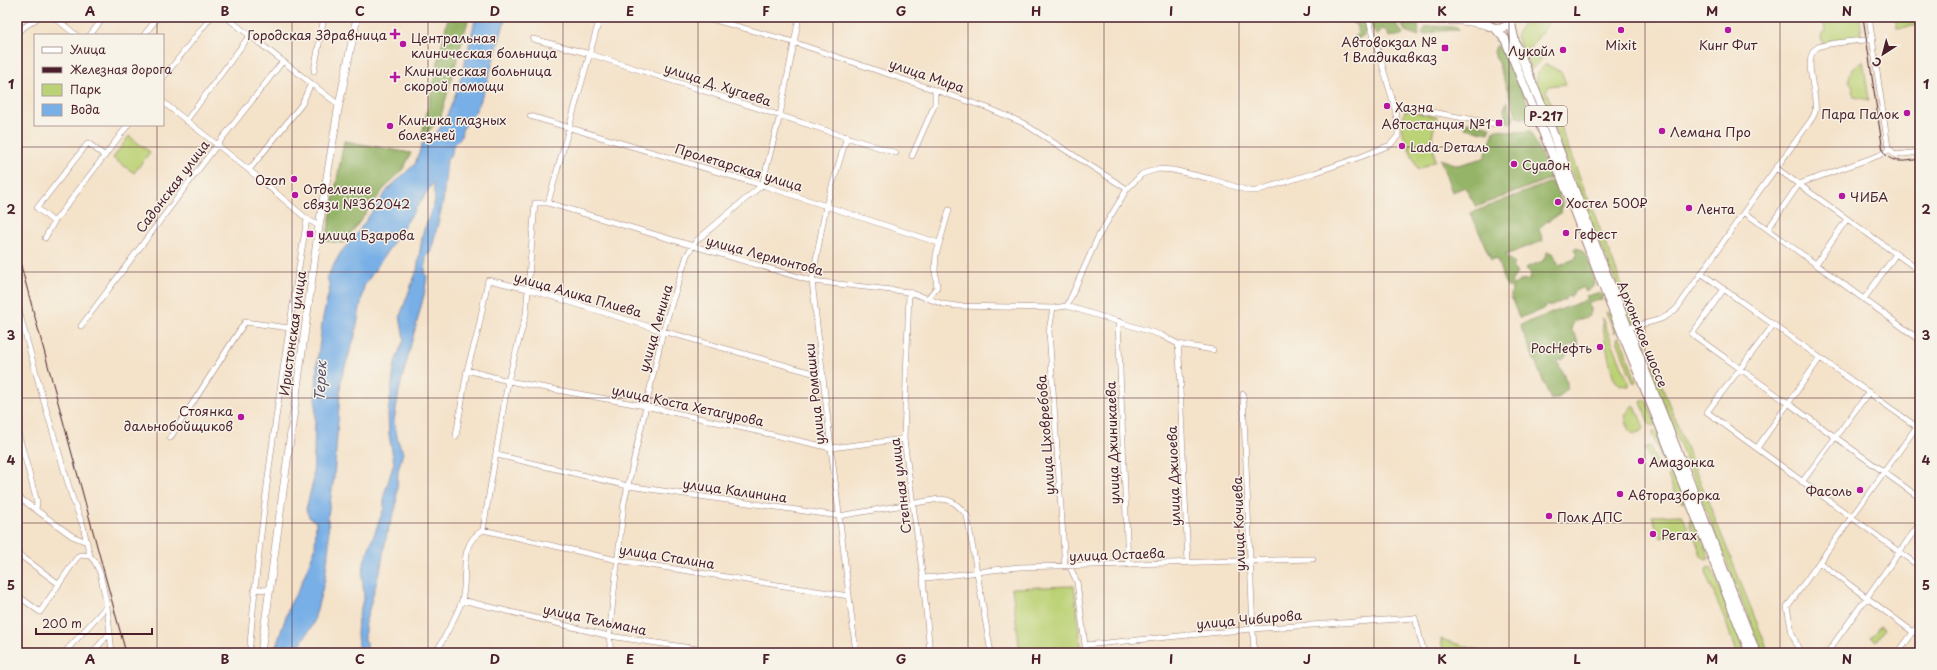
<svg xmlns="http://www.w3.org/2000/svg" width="1937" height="670" viewBox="0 0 1937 670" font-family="'Playpen Sans',sans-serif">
<rect width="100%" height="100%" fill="#f7f3e8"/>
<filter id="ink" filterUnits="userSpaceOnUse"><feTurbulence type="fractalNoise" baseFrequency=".025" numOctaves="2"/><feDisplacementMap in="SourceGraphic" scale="8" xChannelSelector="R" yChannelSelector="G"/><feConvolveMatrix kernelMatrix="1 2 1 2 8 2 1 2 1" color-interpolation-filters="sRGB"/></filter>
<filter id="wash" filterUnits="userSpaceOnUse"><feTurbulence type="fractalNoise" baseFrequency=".012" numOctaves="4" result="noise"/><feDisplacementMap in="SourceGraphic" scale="16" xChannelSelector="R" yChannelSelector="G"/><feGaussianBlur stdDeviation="0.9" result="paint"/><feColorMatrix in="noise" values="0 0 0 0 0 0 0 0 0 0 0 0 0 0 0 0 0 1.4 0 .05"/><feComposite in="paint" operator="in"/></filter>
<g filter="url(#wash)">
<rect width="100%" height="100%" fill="#f4e2c9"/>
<path fill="#bcd276" stroke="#837850" d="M1526 17H1553L1531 47 1526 50 1522 49 1516 36Z
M1823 17H1860L1862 38 1823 43 1821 38 1822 33 1825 32Z
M1895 17H1920V25L1897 28Z
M1538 54 1542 57 1541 60 1531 70 1526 57 1530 55Z
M1863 60 1869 100 1854 97 1852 84 1848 81 1852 69Z
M1546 64 1561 72 1566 84 1549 86 1546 91 1638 326 1634 327 1536 83 1538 72Z
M1405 110 1437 117 1432 136 1435 161 1418 170 1401 129Z
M129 136 150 152 134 173 113 158Z
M1606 312 1610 313 1616 331 1615 333Z
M1602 318 1629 383V386C1624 386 1618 385 1615 380 1611 375 1602 325 1602 318Z
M1618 337 1621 339 1636 381 1635 383 1633 382 1617 340Z
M1642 337 1769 653H1763L1638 339Z
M1643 400H1646L1656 424 1654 426 1649 424 1641 402Z
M1633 405 1635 406 1644 428 1642 431 1633 434 1628 429 1625 415Z
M1654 431C1663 433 1670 455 1668 463L1666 465 1661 458 1652 434Z
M1650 446 1658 466 1653 468 1645 448Z
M1672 472 1675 473 1685 497 1684 503C1676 501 1671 484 1668 476Z
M1682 515 1688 528 1661 538 1652 516Z
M1693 517 1709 558 1706 559 1701 555 1689 522 1690 519Z
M1708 567 1712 569 1745 653H1736L1726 622 1707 577 1706 569Z
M1074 586 1082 653H1020L1012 588Z
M1880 626 1884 629 1876 641 1871 637Z
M1441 639 1486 653H1443Z"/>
<path fill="#95b467" stroke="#706a49" d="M448 17H469L440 119 421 139Z
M1343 17H1364L1366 29 1363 37 1356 39 1353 37 1358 32 1356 25Z
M1368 17H1390L1402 32 1403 35 1389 37 1387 31 1382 29 1377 35 1375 34Z
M1403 19 1414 21 1418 24 1419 36 1405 31 1401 23Z
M1434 26 1457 27 1459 30 1439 31 1424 35 1422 33 1426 27Z
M1496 46 1505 47 1531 113 1526 119 1517 117 1494 52Z
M1507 101 1514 118 1511 123 1507 122 1504 109Z
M1467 122 1491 127 1489 133 1465 128Z
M1495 129 1512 132 1530 131 1552 178 1476 207 1465 187 1452 192 1440 159 1458 165 1484 158Z
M344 141 411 153 404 168 383 190 344 243 326 241Z
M1553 181 1562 203 1561 213 1546 222 1539 229 1543 241 1505 255 1515 264 1512 267 1517 273 1511 282 1514 285 1522 280 1530 279 1531 273 1525 268 1543 261 1547 252 1553 253 1559 265 1575 259 1577 254 1574 249 1577 247C1588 253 1594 273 1594 285L1586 292 1583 287 1575 291 1570 297 1567 296 1566 299 1552 306 1548 305 1541 310 1519 318 1511 297 1512 287H1507L1504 281 1497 258 1491 260 1471 213Z
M1598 293 1601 294 1602 300 1590 302 1588 306 1590 307V316C1582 319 1572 319 1571 330L1576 336 1579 349 1577 351 1573 344 1569 346C1565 354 1570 358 1557 361L1567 382V388L1560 397 1551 400 1520 325 1586 300V296Z"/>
<path fill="#77afe6" stroke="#606788" d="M476 17H506L485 89 475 112 462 130 461 137 453 145 452 153 447 159 443 202 431 252 426 256 425 272 427 277 424 295 399 391 394 421 398 441 403 452 398 471 396 507 387 533 381 566 365 624V640L369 653H363L358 644 357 635 358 619 364 596 362 576 365 559 384 508V495L394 463 389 434 388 414 395 362 404 339 400 316 417 270 423 232 435 201 433 183 364 286 355 336 341 379 334 478 328 515 329 545 325 579 313 624 298 648V653H274L290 604 299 589 315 549 316 522 309 517 306 509 313 482 317 364 323 317 330 287 327 277 341 252 355 236 389 188 415 164 422 144C453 134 468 46 476 17Z"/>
</g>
<g filter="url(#ink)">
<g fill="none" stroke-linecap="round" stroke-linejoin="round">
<defs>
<path id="minor" d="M54 17 76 35
M226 17 339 105
M704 17 793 42 988 108 1023 123 1127 189
M1869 17 1888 147 1895 155 1920 152
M17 32 39 17
M90 35 104 17
M144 35 158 17
M533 39 590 54 896 153
M314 71 324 17
M163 78 211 17
M163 102 249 170 307 219 319 226
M1394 105 1496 124
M530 116 762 185 939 243
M186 121 250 35
M847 136 826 206 812 281 831 448 856 653
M912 156 935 104V90
M1776 168 1920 271
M249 170 302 104 311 83
M548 203 812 281 909 292 943 304 957 306 1053 308
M1744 212 1920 340
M54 222 37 208 88 143 105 156
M1768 229 1799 184 1880 155 1890 149
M45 238 54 222 128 125
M1816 264 1847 219
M1701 273 1917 427
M1724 289 1692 334 1920 498
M909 292 904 439 923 578 930 653
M928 298 937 287 935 270 936 255 949 210
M1864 299 1896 254
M17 304 42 395 72 497 83 526 90 556 95 562 100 573 107 606 112 653
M1067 306 1098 237 1127 189 1142 174 1158 169 1173 170 1211 179 1249 191H1256L1314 173 1363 156 1390 145 1398 136V125L1394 105 1368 17
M1118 321 1128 565
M1774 324 1707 412 1920 567
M81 326 217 145 283 61
M1626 329C1646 321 1662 324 1678 307L1744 212 1809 123C1811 120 1814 116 1815 112 1819 96 1800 57 1818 47 1828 42 1860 41 1873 39
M1178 344 1181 385
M467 370 508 381 645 406 831 448 904 439
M1180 389 1188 562
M1243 394 1254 653
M17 429 37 502 36 509
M456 436 467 370 478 331 488 280 528 289 663 331 823 376
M170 438 245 322 289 328
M1757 448 1820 358
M497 455 628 486 839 516 939 499C953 499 958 506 967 515L991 653
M1802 482 1869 392
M17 496 72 536 87 542
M483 530 617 560 849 596
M17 553 59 584
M1819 562 1913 632
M1065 567 1049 331 1053 308 1067 306 1161 335 1178 344 1213 350
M1070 567 1077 582 1086 653
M923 578C956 576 987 570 1020 567L1313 559
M254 589 269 590
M17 595 40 612 76 559 80 555 90 556
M462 600 609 636 725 653
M1085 645 1252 629 1415 618 1424 653
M64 653 107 606
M92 653 109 634
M250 653V644C262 502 283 360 307 219
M436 653C443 639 458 614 462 600 469 575 456 546 483 530L508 381 526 314 535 203H548L600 17
M611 653 609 636 624 503 663 331 687 255 696 241 762 185 780 115 799 17
M1800 653 1792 633 1787 607 1920 422
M1827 653 1920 523
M1898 653 1920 623"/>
<path id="major" d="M1404 17C1432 23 1461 17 1489 26
M261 653 319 226 338 110 357 17"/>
<path id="highway" d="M1483 17 1489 26 1500 29 1511 24 1514 17
M1511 24 1515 42 1547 118 1609 281 1687 475 1756 653
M1496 29 1505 39 1561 176 1603 286 1660 426 1750 653"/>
</defs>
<use href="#minor" stroke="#9f807a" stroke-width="6"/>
<use href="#major" stroke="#9f807a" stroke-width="8"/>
<use href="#highway" stroke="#9f807a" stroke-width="10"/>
<use href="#minor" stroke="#fff" stroke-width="5"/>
<use href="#major" stroke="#fff" stroke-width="7"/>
<use href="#highway" stroke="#fff" stroke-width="8"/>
<path stroke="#4a1f2b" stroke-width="1" d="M1863 17 1883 151C1891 165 1907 161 1920 159"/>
<path stroke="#4a1f2b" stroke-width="1" d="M17 251 126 653"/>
</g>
</g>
<path fill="none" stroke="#4a1f2b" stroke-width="1" stroke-opacity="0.55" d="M157 17V35M292 17V653M428 17V653M563 17V653M698 17V653M833 17V653M968 17V653M1104 17V653M1239 17V653M1374 17V653M1509 17V653M1645 17V653M1780 17V653M157 125V653M17 147H1920M17 272H1920M17 398H1920M17 523H1920"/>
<g fill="#b5179e" stroke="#f7f3e8" stroke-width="1.5">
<circle cx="1621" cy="30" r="4"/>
<circle cx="1728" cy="30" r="4"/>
<path d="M393 28h4v4h4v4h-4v4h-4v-4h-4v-4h4z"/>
<circle cx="403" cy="44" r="4"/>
<rect x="1441" y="44" width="8" height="8" rx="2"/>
<circle cx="1563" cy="50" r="4"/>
<path d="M393 71h4v4h4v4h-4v4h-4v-4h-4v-4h4z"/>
<circle cx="1387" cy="106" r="4"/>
<circle cx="1907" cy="113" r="4"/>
<rect x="1495" y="119" width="8" height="8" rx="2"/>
<circle cx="390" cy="126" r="4"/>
<circle cx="1662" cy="131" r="4"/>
<circle cx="1402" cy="146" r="4"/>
<circle cx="1514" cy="164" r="4"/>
<circle cx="294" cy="179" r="4"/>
<circle cx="295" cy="195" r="4"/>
<circle cx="1842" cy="196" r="4"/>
<circle cx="1558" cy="202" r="4"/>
<circle cx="1689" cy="208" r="4"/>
<circle cx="1566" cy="233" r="4"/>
<rect x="306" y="230" width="8" height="8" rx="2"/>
<circle cx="1600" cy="347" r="4"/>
<circle cx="241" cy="417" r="4"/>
<circle cx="1641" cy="461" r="4"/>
<circle cx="1860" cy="490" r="4"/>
<circle cx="1620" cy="494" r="4"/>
<circle cx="1549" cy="516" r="4"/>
<circle cx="1653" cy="534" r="4"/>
</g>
<g text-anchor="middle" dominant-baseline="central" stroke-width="3" stroke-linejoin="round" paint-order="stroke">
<rect fill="#f7f3e8" stroke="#7e5f64" stroke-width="1" x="1525" y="106" width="42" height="20" rx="3"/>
<g font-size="12" font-weight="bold" fill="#4a1f2b">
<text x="1546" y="116">Р-217</text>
</g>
<g font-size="13" fill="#4a1f2b" stroke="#f7f3e8" text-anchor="start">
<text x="387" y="34" text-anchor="end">Городская Здравница</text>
<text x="411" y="37">Центральная<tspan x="411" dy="15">клиническая больница</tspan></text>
<text x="1437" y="41" text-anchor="end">Автовокзал №<tspan x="1437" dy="15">1 Владикавказ</tspan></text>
<text x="1621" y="44" text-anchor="middle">Mixit</text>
<text x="1728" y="44" text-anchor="middle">Кинг Фит</text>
<text x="1555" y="50" text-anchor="end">Лукойл</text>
<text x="404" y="70">Клиническая больница<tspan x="404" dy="15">скорой помощи</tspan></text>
<text x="1395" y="106">Хазна</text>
<text x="1899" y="113" text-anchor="end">Пара Палок</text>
<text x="398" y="119">Клиника глазных<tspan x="398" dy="15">болезней</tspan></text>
<text x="1491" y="123" text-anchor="end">Автостанция №1</text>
<text x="1670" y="131">Лемана Про</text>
<text x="1410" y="146">Lada Dеталь</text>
<text x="1522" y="164">Суадон</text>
<text x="286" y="179" text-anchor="end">Ozon</text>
<text x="303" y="188">Отделение<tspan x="303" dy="15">связи №362042</tspan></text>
<text x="1850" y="196">ЧИБА</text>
<text x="1566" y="202">Хостел 500₽</text>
<text x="1697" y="208">Лента</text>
<text x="1574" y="233">Гефест</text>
<text x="318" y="234">улица Бзарова</text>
<text x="1592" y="347" text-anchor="end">РосНефть</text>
<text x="233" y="410" text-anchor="end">Стоянка<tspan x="233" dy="15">дальнобойщиков</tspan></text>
<text x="1649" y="461">Амазонка</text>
<text x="1852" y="490" text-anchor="end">Фасоль</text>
<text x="1628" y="494">Авторазборка</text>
<text x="1557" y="516">Полк ДПС</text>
<text x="1661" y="534">Регах</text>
</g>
<g font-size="13" fill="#4a1f2b" stroke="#f7f3e8">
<text transform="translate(927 75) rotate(19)">улица Мира</text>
<text transform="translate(718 84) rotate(18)">улица Д. Хугаева</text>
<text transform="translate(739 167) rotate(17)">Пролетарская улица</text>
<text transform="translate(172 186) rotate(-53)">Садонская улица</text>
<text transform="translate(765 255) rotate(15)">улица Лермонтова</text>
<text transform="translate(578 294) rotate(16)">улица Алика Плиева</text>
<text transform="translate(655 328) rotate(-74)">улица Ленина</text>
<text transform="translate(292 333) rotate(-82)">Иристонская улица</text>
<text transform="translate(1643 334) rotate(68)">Архонское шоссе</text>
<text transform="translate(814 394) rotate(-96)">улица Ромашки</text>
<text transform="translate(688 405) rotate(12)">улица Коста Хетагурова</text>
<text transform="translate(1045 435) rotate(-94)">улица Цховребова</text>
<text transform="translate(1112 443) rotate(-92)">улица Джиникаева</text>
<text transform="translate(1173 476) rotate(-92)">улица Джиоева</text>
<text transform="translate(900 486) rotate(-97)">Степная улица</text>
<text transform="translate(735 490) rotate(8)">улица Калинина</text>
<text transform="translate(1238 524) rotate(-92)">улица Кочиева</text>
<text transform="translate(1117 554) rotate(-2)">улица Остаева</text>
<text transform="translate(667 556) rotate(9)">улица Сталина</text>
<text transform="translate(595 619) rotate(12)">улица Тельмана</text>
<text transform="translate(1249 619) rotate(-5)">улица Чибирова</text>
</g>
<g font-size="14" font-style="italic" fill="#5a516c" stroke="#f7f3e8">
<text transform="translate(320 381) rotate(-87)">Терек</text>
</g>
</g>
<rect width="1937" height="670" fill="none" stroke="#f7f3e8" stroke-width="44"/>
<rect x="34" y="34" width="130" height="92" fill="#f7f3e8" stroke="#b29e9c"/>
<rect x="42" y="47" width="20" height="6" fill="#ffffff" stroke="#b29e9c"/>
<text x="70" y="54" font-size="12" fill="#4a1f2b">Улица</text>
<rect x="42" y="67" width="20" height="6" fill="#4a1f2b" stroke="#b29e9c"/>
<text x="70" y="74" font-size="12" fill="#4a1f2b">Железная дорога</text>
<rect x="42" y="84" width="20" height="12" fill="#bcd276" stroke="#b29e9c"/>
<text x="70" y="94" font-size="12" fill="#4a1f2b">Парк</text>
<rect x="42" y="104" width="20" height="12" fill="#77afe6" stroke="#b29e9c"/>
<text x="70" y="114" font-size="12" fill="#4a1f2b">Вода</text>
<g transform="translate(1883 54) rotate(216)" stroke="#f7f3e8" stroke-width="3" paint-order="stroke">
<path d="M0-3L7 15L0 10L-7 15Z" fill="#4a1f2b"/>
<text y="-6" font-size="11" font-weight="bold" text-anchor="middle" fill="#4a1f2b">С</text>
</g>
<path d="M36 628v6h116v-6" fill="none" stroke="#4a1f2b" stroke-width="2"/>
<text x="42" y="628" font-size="12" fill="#4a1f2b" stroke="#f7f3e8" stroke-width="3" paint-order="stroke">200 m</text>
<rect x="22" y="22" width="1893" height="626" fill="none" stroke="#4a1f2b" stroke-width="1.5"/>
<g font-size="13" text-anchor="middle" font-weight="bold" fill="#4a1f2b">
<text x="90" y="16">A</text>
<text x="225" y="16">B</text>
<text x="360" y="16">C</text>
<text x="495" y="16">D</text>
<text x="630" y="16">E</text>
<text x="766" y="16">F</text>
<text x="901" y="16">G</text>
<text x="1036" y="16">H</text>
<text x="1171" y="16">I</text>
<text x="1307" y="16">J</text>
<text x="1442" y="16">K</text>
<text x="1577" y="16">L</text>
<text x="1712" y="16">M</text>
<text x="1847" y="16">N</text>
<text x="11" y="89">1</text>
<text x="1926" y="89">1</text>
<text x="11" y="214">2</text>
<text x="1926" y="214">2</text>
<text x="11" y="340">3</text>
<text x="1926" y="340">3</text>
<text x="11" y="465">4</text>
<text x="1926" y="465">4</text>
<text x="11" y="590">5</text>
<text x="1926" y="590">5</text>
<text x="90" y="664">A</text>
<text x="225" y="664">B</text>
<text x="360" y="664">C</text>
<text x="495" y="664">D</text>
<text x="630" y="664">E</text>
<text x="766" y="664">F</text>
<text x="901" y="664">G</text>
<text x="1036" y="664">H</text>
<text x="1171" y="664">I</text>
<text x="1307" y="664">J</text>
<text x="1442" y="664">K</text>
<text x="1577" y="664">L</text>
<text x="1712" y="664">M</text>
<text x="1847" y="664">N</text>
</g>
</svg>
